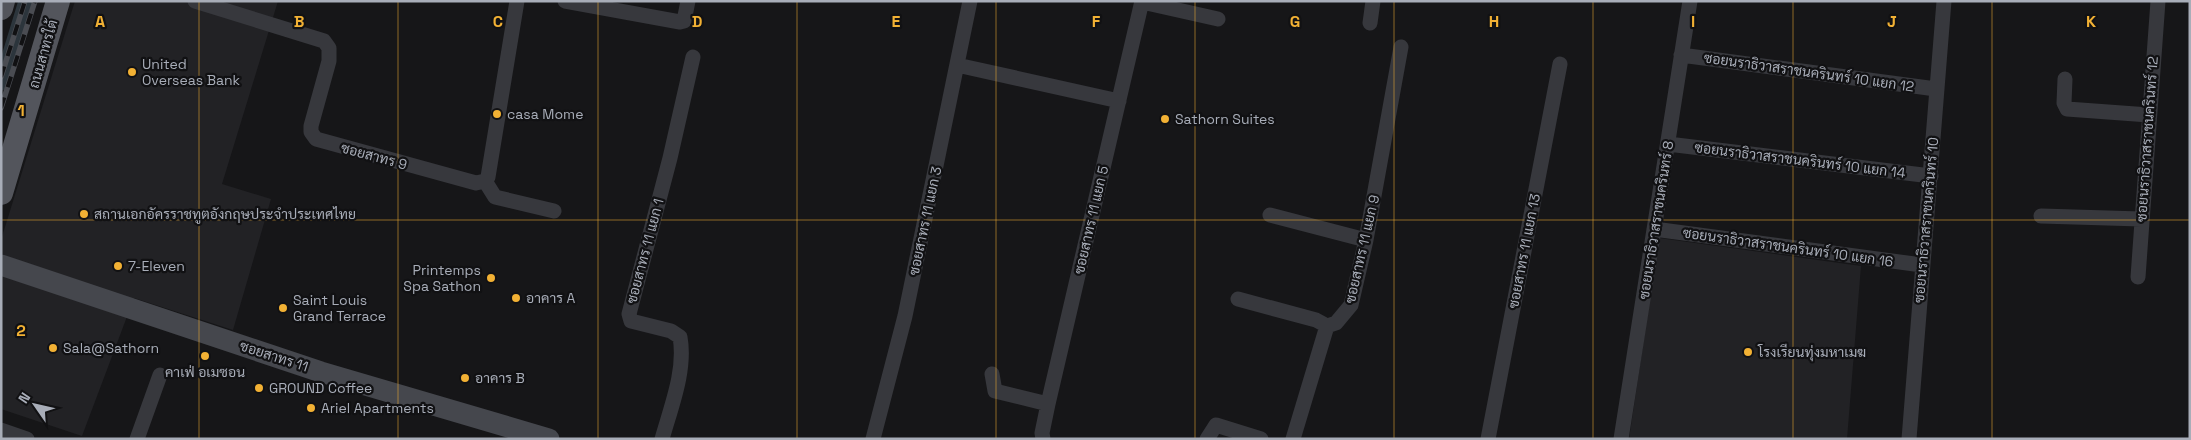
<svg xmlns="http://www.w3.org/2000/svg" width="2191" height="440" viewBox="0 0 2191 440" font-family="'Space Grotesk',Sarabun,sans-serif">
<rect width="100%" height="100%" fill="#161618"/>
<path fill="#222225" d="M75 1H278L222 184 271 199 233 330 134 298 82 436 1 409V240Z
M1659 238 1861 266 1847 439H1629Z"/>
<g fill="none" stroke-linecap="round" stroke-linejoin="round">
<path stroke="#2c353c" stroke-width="15" d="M1 83 26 1"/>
<path stroke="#37383d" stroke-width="15" d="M195 1 324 41 329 48V61L311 126V132L316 139 476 183 485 181 488 177 517 1
M565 1 680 22 684 21 688 1
M1142 2 1218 19
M1370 23 1373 1
M1681 55 1936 89
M957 65 1119 101
M2065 79 2064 103 2067 109 2149 115
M1668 144 1931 176
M485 181 495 197 554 211
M1270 215 1366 240
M2041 216 2141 219
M1654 229 1922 265
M2138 277 2158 1
M1238 299 1316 320 1327 326
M992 374 995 391 1048 404
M1 430 27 439
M137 439 160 375
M662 439C671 407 686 370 680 337L671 331 631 321 629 314 670 158 693 57
M873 439 905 316 970 1
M1043 439 1042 433 1048 404 1142 1
M1207 439 1216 425 1261 439
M1293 439 1327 326 1336 323 1351 305 1366 240 1401 47
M1488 439 1560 64
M1621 439 1690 1
M1909 439 1944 1"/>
<path stroke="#45474d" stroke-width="21" d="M1 265 321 372 549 439"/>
<path stroke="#53555c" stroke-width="24" d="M1 8 3 1
M1 193 58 1"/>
<defs>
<path id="rail" d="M1 77 25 1
M1 108 35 1"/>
</defs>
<use href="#rail" stroke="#4a4c52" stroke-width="5.5"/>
<use href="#rail" stroke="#111113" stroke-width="4" stroke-dasharray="11" stroke-linecap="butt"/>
</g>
<path fill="none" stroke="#f2b134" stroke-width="1" stroke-opacity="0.55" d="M199 1V439M398 1V439M598 1V439M797 1V439M996 1V439M1195 1V439M1394 1V439M1593 1V439M1793 1V439M1992 1V439M1 220H2190"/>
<g fill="#f2b134" stroke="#111113" stroke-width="2">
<circle cx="132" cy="72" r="5"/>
<circle cx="497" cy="114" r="5"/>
<circle cx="1165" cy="119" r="5"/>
<circle cx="84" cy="214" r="5"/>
<circle cx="118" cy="266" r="5"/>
<circle cx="491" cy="278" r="5"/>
<circle cx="516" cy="298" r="5"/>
<circle cx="283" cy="308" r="5"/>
<circle cx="53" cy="348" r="5"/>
<circle cx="1748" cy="352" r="5"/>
<circle cx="205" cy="356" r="5"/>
<circle cx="465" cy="378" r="5"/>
<circle cx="259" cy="388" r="5"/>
<circle cx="311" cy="408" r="5"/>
</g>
<g text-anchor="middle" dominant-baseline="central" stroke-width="4.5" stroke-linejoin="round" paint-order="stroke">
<g font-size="14" fill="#a8adb8" stroke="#111113">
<text transform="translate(43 54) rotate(-74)">ถนนสาทรใต้</text>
<text transform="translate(1809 72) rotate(8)">ซอยนราธิวาสราชนครินทร์ 10 แยก 12</text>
<text transform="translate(2147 139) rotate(-86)">ซอยนราธิวาสราชนครินทร์ 12</text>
<text transform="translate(374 156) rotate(15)">ซอยสาทร 9</text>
<text transform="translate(1800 160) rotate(7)">ซอยนราธิวาสราชนครินทร์ 10 แยก 14</text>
<text transform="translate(1091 220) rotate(-77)">ซอยสาทร 11 แยก 5</text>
<text transform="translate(1656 220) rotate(-81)">ซอยนราธิวาสราชนครินทร์ 8</text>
<text transform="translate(1926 220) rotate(-85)">ซอยนราธิวาสราชนครินทร์ 10</text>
<text transform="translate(925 221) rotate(-78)">ซอยสาทร 11 แยก 3</text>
<text transform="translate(1788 247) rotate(8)">ซอยนราธิวาสราชนครินทร์ 10 แยก 16</text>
<text transform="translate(1362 249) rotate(-77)">ซอยสาทร 11 แยก 9</text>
<text transform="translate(645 251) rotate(-75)">ซอยสาทร 11 แยก 1</text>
<text transform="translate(1524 251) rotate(-79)">ซอยสาทร 11 แยก 13</text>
<text transform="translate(274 356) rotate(18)">ซอยสาทร 11</text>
</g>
<g font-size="14" fill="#a8adb8" stroke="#111113" text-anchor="start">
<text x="142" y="64">United<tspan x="142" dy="16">Overseas Bank</tspan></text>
<text x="507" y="114">casa Mome</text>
<text x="1175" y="119">Sathorn Suites</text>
<text x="94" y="214">สถานเอกอัครราชทูตอังกฤษประจำประเทศไทย</text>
<text x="128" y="266">7-Eleven</text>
<text x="481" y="270" text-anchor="end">Printemps<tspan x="481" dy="16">Spa Sathon</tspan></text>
<text x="526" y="298">อาคาร A</text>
<text x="293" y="300">Saint Louis<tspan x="293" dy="16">Grand Terrace</tspan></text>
<text x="63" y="348">Sala@Sathorn</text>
<text x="1758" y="352">โรงเรียนทุ่งมหาเมฆ</text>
<text x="205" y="372" text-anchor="middle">คาเฟ่ อเมซอน</text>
<text x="475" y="378">อาคาร B</text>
<text x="269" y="388">GROUND Coffee</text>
<text x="321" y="408">Ariel Apartments</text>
</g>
</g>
<g font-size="16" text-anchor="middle" font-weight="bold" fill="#f2b134" stroke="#111113" stroke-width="4.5" stroke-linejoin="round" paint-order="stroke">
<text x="100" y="27">A</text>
<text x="299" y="27">B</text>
<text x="498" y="27">C</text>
<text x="697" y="27">D</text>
<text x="896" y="27">E</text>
<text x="1096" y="27">F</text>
<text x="1295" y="27">G</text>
<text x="1494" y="27">H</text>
<text x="1693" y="27">I</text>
<text x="1892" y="27">J</text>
<text x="2091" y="27">K</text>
<text x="21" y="116">1</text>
<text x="21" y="336">2</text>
</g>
<rect width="2191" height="440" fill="none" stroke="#a8adb8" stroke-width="5"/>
<g transform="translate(35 405) rotate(304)" stroke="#111113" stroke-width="4" paint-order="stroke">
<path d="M0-4L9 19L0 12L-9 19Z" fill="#a8adb8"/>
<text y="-8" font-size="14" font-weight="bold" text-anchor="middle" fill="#a8adb8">N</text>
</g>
</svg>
